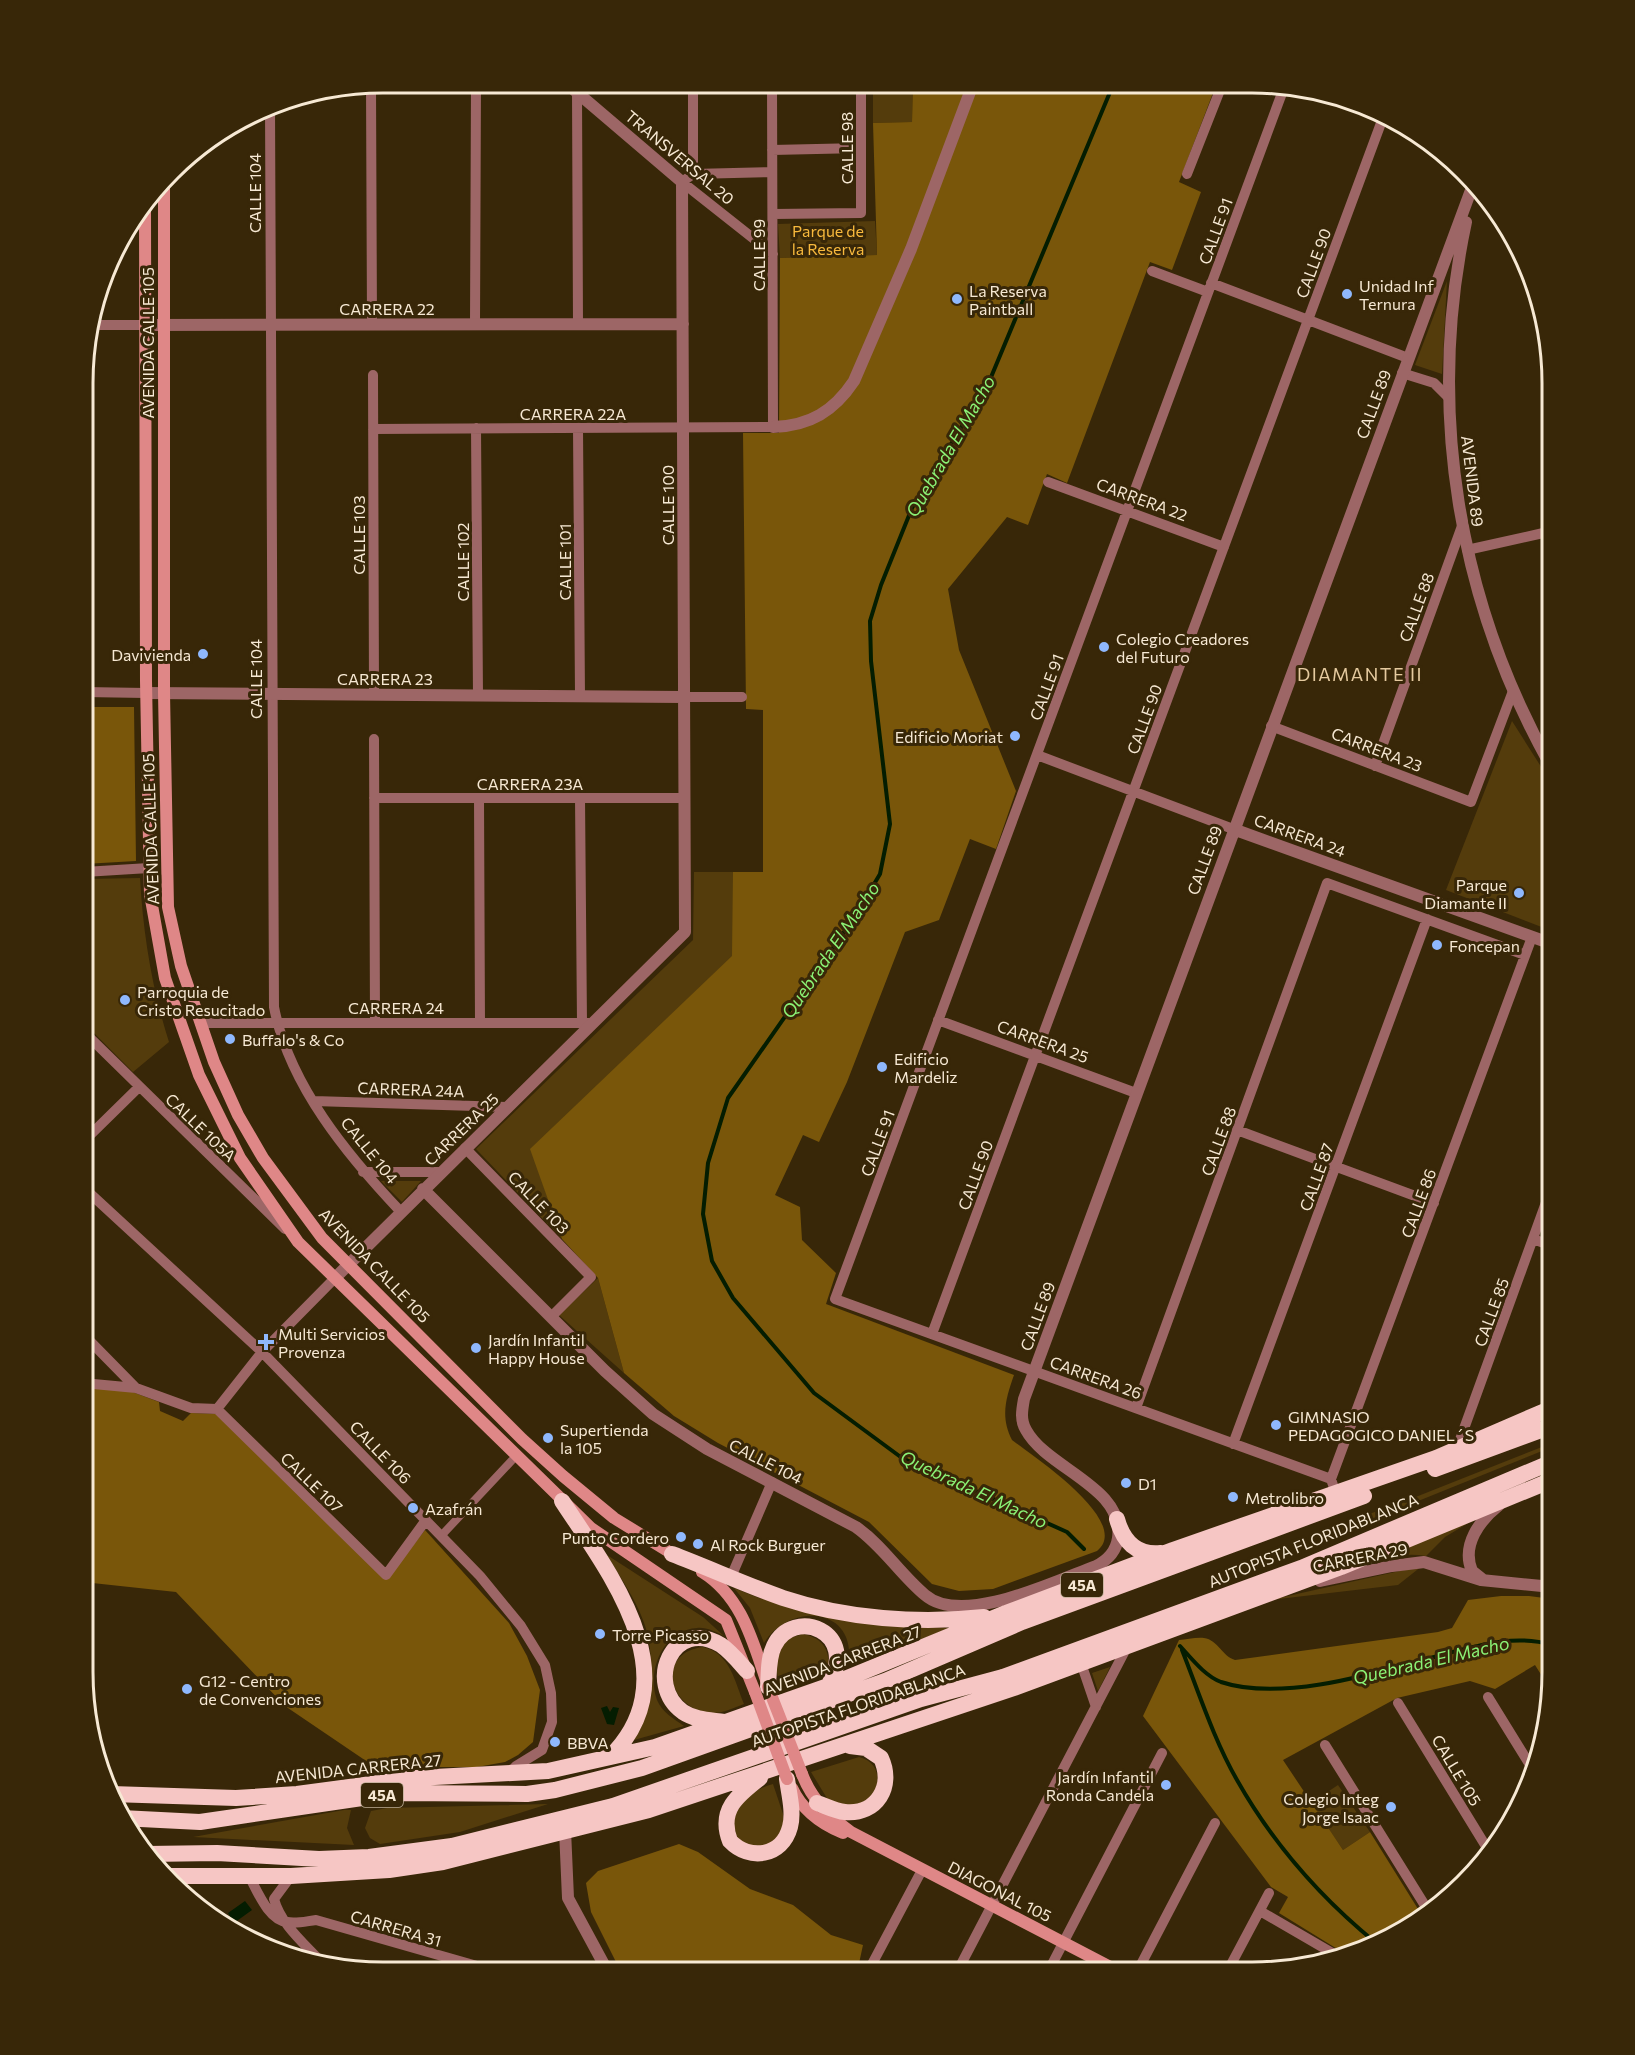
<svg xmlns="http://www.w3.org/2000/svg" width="1635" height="2055" viewBox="0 0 1635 2055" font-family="Commissioner,sans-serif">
<rect width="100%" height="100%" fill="#382708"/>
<path fill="#543c0c" d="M873 84H913L912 122 873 123Z
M875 221 877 255 780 258 778 224Z
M1447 281 1442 374 1415 365Z
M1512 721 1552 784V931L1446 890Z
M694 872H733V956L531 1149 562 1239 476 1149 693 940Z
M140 878C143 933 152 989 169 1042L133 1072 84 1023V879Z
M381 1181H421L402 1202Z
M598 1278 624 1373 559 1315Z
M1552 1443V1447L1324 1539 1321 1531 1403 1502Z
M1480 1516 1445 1537 1426 1556C1402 1552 1381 1559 1358 1565Z
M607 1555 703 1617 724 1636C716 1632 706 1627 697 1628 663 1630 646 1671 657 1700 662 1712 674 1719 684 1726L634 1740C641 1726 644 1711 647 1696 660 1633 638 1606 607 1555Z
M1422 1566 1398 1585 1270 1600Z
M734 1588 759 1598 912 1627 950 1628 872 1658 869 1652 849 1660C854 1607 790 1602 764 1643L750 1608Z
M803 1634C822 1638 829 1648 829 1667L819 1677 780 1690 775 1661 786 1639Z
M703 1647C730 1653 735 1682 744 1704 734 1708 723 1713 713 1713 669 1712 654 1653 703 1647Z
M1110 1667 1098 1691 1092 1673Z
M859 1757C889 1764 880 1805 851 1807 844 1807 835 1802 828 1800L811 1772Z
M773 1784 783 1814V1833L770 1847 739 1844 732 1820C741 1802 753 1789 773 1784Z
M1338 1785 1370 1832 1343 1850 1311 1803Z
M548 1804 460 1832 380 1844 370 1838 365 1828 371 1811 387 1808Z
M344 1810H351L347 1828 354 1845 193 1837Z"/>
<path fill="#79560a" d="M913 84 1216 85 1179 182 1201 192 1172 270 1150 262 1067 483 1047 474 1028 525 1007 517 948 589 959 650 1016 791 996 849 970 839 939 920 905 932 847 1082 819 1142 803 1135 775 1195 800 1207 802 1240 836 1273 826 1304 1014 1375C1006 1398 1000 1417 1012 1440 1033 1456 1133 1522 1097 1551L993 1589 959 1591 932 1584 869 1522 718 1443 674 1416 624 1373 598 1278 562 1239 530 1149 732 956 733 872H763V710L746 709 743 433H779L780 258 877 255 873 123 912 122Z
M84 707H134L136 861 84 864Z
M83 1386 127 1390 159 1402 160 1411 183 1421 191 1413 216 1414 387 1579 425 1530 509 1623 527 1656 540 1690 533 1742 518 1755 505 1762 477 1767H375L285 1706 176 1592 83 1582Z
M1529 1596 1552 1599V1692L1535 1665 1495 1689 1470 1681 1397 1698 1283 1760 1343 1850 1370 1832 1423 1917 1402 1932 1347 1955 1279 1913 1288 1897 1271 1887 1143 1716 1179 1640C1186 1640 1196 1637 1204 1638 1218 1640 1222 1656 1235 1660L1438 1632 1452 1628 1468 1600 1501 1596Z
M679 1844 698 1852 750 1889 793 1905 831 1935 863 1945 858 1968 864 1972H621L591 1912 586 1883 598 1871Z"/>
<path fill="#041d01" d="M607 1706 610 1712 613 1707 619 1708 614 1725 607 1724 601 1708Z
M245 1901 252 1910 234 1923 228 1913Z"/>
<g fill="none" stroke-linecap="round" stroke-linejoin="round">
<path stroke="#041d01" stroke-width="4" d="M1084 1549 1067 1532 902 1458 814 1393 733 1298 712 1261 703 1214 708 1163 728 1098 854 918 880 874 890 824 871 661 870 621 881 585 912 508 989 382 1113 85
M1180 1646C1192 1659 1205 1676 1221 1682 1284 1703 1382 1671 1445 1654 1479 1645 1517 1634 1552 1645
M1182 1650C1199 1693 1214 1740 1237 1780 1272 1842 1321 1898 1376 1943"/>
<path stroke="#9d6666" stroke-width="8" d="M441 1536 516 1456"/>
<path stroke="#9d6666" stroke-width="10" d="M693 83V174L682 182 773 254
M371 85 372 325
M1285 85 835 1299 1331 1479 1336 1494
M270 107 274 1007C289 1085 348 1156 401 1212
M772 150 861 148
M693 174 772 172
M1187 174 1222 85
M773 214 861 213V84
M1152 271 1208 292
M1211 283 1408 358
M475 324 476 83
M578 324 577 92 588 83
M91 325H145
M1402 373 1434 383 1449 398
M373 375 374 694
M476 428 478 695
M578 428 580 696
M373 429 773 427 772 84
M1048 482 1224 547
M1467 550 1552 531
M84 692 146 693
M684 697H742
M1271 726 1471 802 1513 691
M374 739 375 1023
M1037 755 1233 829
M1375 766 1462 526
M374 798H685
M479 798 480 1023
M580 798 582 1023
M84 872 149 868
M938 1020 1136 1093
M200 1023H592
M84 1032 285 1229
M314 1101 507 1107
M1237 1130 1434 1203
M84 1141 139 1087
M465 1148 591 1277 551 1317
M363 1172H440
M83 1187 262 1352 480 1576 521 1626 545 1665 551 1693 552 1722 542 1750 516 1766 509 1773
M1533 1239 1552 1246
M83 1334 136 1388
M932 1334 1384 115
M83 1383 136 1388 191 1408 217 1409
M1136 1408 1327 883 1525 955
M217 1409 386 1575 426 1520
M217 1409 262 1352 335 1278
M1233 1444 1427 919
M1457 1448 1552 1186
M1331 1479 1532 937
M731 1577 772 1482
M1081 1663 1096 1707
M1488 1697 1535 1773
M1398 1703 1490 1853
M1325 1745 1429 1912
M249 1876C257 1890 268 1920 287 1922 296 1924 307 1921 316 1920L498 1972
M291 1876 274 1899C281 1925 305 1944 323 1964
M1260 1911 1341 1958
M871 1966 922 1870
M957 1972 1128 1645
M1048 1972 1162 1753
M1137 1972 1215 1823
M1227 1972 1269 1893"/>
<path stroke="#9d6666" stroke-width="12" d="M1466 222C1426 409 1458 602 1552 768
M145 325 683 324
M773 427C810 426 834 411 854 381L911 249 973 84
M146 693 684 697
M1233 829 1552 944
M423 1189 605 1371 653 1414 707 1449 856 1527C883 1546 900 1574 925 1595 962 1627 1056 1581 1096 1566 1108 1560 1116 1552 1118 1538 1125 1487 1047 1469 1026 1430 1020 1420 1022 1410 1024 1399L1474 182
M335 1278 685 932 682 182 566 83
M1482 1579 1472 1571C1461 1545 1480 1520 1499 1505
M1320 1581 1392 1566 1424 1562 1481 1580 1552 1587
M565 1830 568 1898 608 1972"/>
<path stroke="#df8787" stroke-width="12" d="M164 183V693L168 907 181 966 214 1062 238 1115 263 1158 322 1238 522 1439 563 1476 614 1518 679 1558
M145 206 146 681 150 894 165 978 199 1075 240 1158 298 1242 591 1528 726 1620 755 1692
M702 1572C741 1596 752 1639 766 1680
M802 1774C812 1800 829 1816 851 1832L1120 1972
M792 1788C802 1810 821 1824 843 1833"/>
<path stroke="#f6c6c4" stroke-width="16" d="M1435 1469 1552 1426
M562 1501C610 1574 691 1677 610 1757
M1117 1519C1123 1541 1136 1556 1161 1553
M672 1554C709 1568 746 1585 783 1598 846 1619 919 1624 984 1617
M768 1687C769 1674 768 1658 774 1646 793 1606 861 1631 828 1686
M724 1722C710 1720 695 1720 683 1712 644 1684 673 1616 721 1645 731 1652 739 1662 747 1671
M760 1778C738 1795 718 1810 730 1841 749 1861 782 1857 790 1827 794 1812 789 1794 787 1779
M111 1794 236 1798 297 1794 416 1778 548 1771 655 1747 828 1686 1006 1613 1173 1550 1436 1458 1552 1408
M817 1803C826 1806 835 1811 845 1812 877 1815 894 1786 881 1758L866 1748 850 1746
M121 1818 200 1822 396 1793 527 1794 555 1790 642 1768 885 1681 1022 1622 1364 1496
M147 1854 217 1853 319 1859 369 1857 452 1846 613 1806 921 1699 1003 1677 1301 1568 1552 1462
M164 1876H291L389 1870 443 1862 649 1810 1014 1688 1341 1567 1552 1480"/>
<path stroke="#df8787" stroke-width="12" d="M768 1687 802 1774
M755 1692 787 1779"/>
</g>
<g fill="#8fb8fd" stroke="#382708" stroke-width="2">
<circle cx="1347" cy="294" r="6"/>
<circle cx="957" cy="299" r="6"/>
<circle cx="1104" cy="647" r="6"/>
<circle cx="203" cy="654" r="6"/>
<circle cx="1015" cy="736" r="6"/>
<circle cx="1519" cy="893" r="6"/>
<circle cx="1437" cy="945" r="6"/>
<circle cx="125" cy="1000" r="6"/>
<circle cx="230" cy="1039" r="6"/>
<circle cx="882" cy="1067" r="6"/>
<path d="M263 1333h6v6h6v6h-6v6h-6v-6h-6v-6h6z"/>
<circle cx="476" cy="1348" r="6"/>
<circle cx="1276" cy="1425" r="6"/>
<circle cx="548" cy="1438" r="6"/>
<circle cx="1126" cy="1483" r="6"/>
<circle cx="1233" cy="1497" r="6"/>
<circle cx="413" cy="1508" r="6"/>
<circle cx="681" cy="1537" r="6"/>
<circle cx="698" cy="1544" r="6"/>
<circle cx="600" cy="1634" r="6"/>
<circle cx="187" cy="1689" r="6"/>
<circle cx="555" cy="1742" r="6"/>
<circle cx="1166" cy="1785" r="6"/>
<circle cx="1391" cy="1807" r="6"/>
</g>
<g text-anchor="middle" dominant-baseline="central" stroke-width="6" stroke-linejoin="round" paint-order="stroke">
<g fill="#382708" stroke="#beaf97" stroke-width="1.5">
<rect x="1061" y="1573" width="42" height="24" rx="4.5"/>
<rect x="361" y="1783" width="42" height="24" rx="4.5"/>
</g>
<g font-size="15" font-weight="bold" fill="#f7e9d4">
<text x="1082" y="1585">45A</text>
<text x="382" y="1795">45A</text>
</g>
<g font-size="16" fill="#f7e9d4" stroke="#382708">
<text transform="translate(846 148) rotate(-90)">CALLE 98</text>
<text transform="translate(680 157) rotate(40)">TRANSVERSAL 20</text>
<text transform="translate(254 193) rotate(-90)">CALLE 104</text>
<text transform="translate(1215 231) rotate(-70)">CALLE 91</text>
<text transform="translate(758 255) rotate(-90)">CALLE 99</text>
<text transform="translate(1313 263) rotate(-70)">CALLE 90</text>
<text x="387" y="308">CARRERA 22</text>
<text transform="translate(147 343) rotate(-90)">AVENIDA CALLE 105</text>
<text transform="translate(1373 404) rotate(-70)">CALLE 89</text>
<text x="573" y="413">CARRERA 22A</text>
<text transform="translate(1473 481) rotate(83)">AVENIDA 89</text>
<text transform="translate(1142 499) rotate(20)">CARRERA 22</text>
<text transform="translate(667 505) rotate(-90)">CALLE 100</text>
<text transform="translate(358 535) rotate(-90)">CALLE 103</text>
<text transform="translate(462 562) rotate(-90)">CALLE 102</text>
<text transform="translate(564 562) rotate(-90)">CALLE 101</text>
<text transform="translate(1416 607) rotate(-70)">CALLE 88</text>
<text x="385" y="678">CARRERA 23</text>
<text transform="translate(255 679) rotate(-90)">CALLE 104</text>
<text transform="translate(1046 687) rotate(-70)">CALLE 91</text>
<text transform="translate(1144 719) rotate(-70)">CALLE 90</text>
<text transform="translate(1377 749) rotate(21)">CARRERA 23</text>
<text x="530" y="783">CARRERA 23A</text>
<text transform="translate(150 829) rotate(-92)">AVENIDA CALLE 105</text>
<text transform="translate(1300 835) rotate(20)">CARRERA 24</text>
<text transform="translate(1204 860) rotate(-70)">CALLE 89</text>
<text x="396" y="1007">CARRERA 24</text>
<text transform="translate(1043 1041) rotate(20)">CARRERA 25</text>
<text transform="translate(411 1089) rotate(2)">CARRERA 24A</text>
<text transform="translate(201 1127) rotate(44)">CALLE 105A</text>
<text transform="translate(461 1129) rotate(-44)">CARRERA 25</text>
<text transform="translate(1218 1141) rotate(-70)">CALLE 88</text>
<text transform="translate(877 1143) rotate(-70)">CALLE 91</text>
<text transform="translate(370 1150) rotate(51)">CALLE 104</text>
<text transform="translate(975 1175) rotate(-70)">CALLE 90</text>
<text transform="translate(1316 1177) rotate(-70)">CALLE 87</text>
<text transform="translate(539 1202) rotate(46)">CALLE 103</text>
<text transform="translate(1418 1203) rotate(-70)">CALLE 86</text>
<text transform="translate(375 1265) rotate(46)">AVENIDA CALLE 105</text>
<text transform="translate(1491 1312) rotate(-70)">CALLE 85</text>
<text transform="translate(1037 1316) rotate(-70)">CALLE 89</text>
<text transform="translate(1096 1377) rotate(20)">CARRERA 26</text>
<text transform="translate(381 1452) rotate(46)">CALLE 106</text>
<text transform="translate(766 1461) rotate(27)">CALLE 104</text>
<text transform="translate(312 1482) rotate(44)">CALLE 107</text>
<text transform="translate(1313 1540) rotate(-22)">AUTOPISTA FLORIDABLANCA</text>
<text transform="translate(1360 1557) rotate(-11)">CARRERA 29</text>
<text transform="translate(842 1660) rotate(-21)">AVENIDA CARRERA 27</text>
<text transform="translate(858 1705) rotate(-19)">AUTOPISTA FLORIDABLANCA</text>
<text transform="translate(358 1768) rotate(-6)">AVENIDA CARRERA 27</text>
<text transform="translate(1457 1770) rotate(59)">CALLE 105</text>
<text transform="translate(1000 1891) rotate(27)">DIAGONAL 105</text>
<text transform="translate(396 1928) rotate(16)">CARRERA 31</text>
</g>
<g font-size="16" fill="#f8b93d" stroke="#382708">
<text x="828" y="230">Parque de<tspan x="828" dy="18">la Reserva</tspan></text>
</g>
<g font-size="16" fill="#f7e9d4" stroke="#382708" text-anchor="start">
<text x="1359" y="285">Unidad Inf<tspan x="1359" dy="18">Ternura</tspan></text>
<text x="969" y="290">La Reserva<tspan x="969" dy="18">Paintball</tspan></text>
<text x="1116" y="638">Colegio Creadores<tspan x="1116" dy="18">del Futuro</tspan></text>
<text x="191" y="654" text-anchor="end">Davivienda</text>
<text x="1003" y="736" text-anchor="end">Edificio Moriat</text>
<text x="1507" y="884" text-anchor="end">Parque<tspan x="1507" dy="18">Diamante II</tspan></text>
<text x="1449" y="945">Foncepan</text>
<text x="137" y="991">Parroquia de<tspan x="137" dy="18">Cristo Resucitado</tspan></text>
<text x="242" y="1039">Buffalo's &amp; Co</text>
<text x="894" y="1058">Edificio<tspan x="894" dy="18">Mardeliz</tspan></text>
<text x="278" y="1333">Multi Servicios<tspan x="278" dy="18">Provenza</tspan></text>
<text x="488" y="1339">Jardín Infantil<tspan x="488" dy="18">Happy House</tspan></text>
<text x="1288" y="1416">GIMNASIO<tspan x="1288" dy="18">PEDAGOGICO DANIEL´S</tspan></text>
<text x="560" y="1429">Supertienda<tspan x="560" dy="18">la 105</tspan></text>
<text x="1138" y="1483">D1</text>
<text x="1245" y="1497">Metrolibro</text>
<text x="425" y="1508">Azafrán</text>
<text x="669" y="1537" text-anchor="end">Punto Cordero</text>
<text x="710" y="1544">Al Rock Burguer</text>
<text x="612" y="1634">Torre Picasso</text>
<text x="199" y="1680">G12 - Centro<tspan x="199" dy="18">de Convenciones</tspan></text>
<text x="567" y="1742">BBVA</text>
<text x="1154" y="1776" text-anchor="end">Jardín Infantil<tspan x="1154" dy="18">Ronda Candela</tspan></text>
<text x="1379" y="1798" text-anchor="end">Colegio Integ<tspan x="1379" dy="18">Jorge Isaac</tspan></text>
</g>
<g font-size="18" font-style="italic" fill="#8bf275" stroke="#382708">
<text transform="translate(950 446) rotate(-60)">Quebrada El Macho</text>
<text transform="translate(830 950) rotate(-56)">Quebrada El Macho</text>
<text transform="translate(974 1489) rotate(25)">Quebrada El Macho</text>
<text transform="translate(1431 1660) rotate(-13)">Quebrada El Macho</text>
</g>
<g font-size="18" letter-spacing="1.5" fill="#e5ca9f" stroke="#382708">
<text x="1360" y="674">DIAMANTE II</text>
</g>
</g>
<path d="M0 0H1635V2055H0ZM383 93H1252A290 290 0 0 1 1542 383V1672A290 290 0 0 1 1252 1962H383A290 290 0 0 1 93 1672V383A290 290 0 0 1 383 93Z" fill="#382708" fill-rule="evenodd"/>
<path fill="none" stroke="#f7e9d4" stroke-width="3" d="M383 93H1252A290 290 0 0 1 1542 383V1672A290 290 0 0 1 1252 1962H383A290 290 0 0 1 93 1672V383A290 290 0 0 1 383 93Z"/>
</svg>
